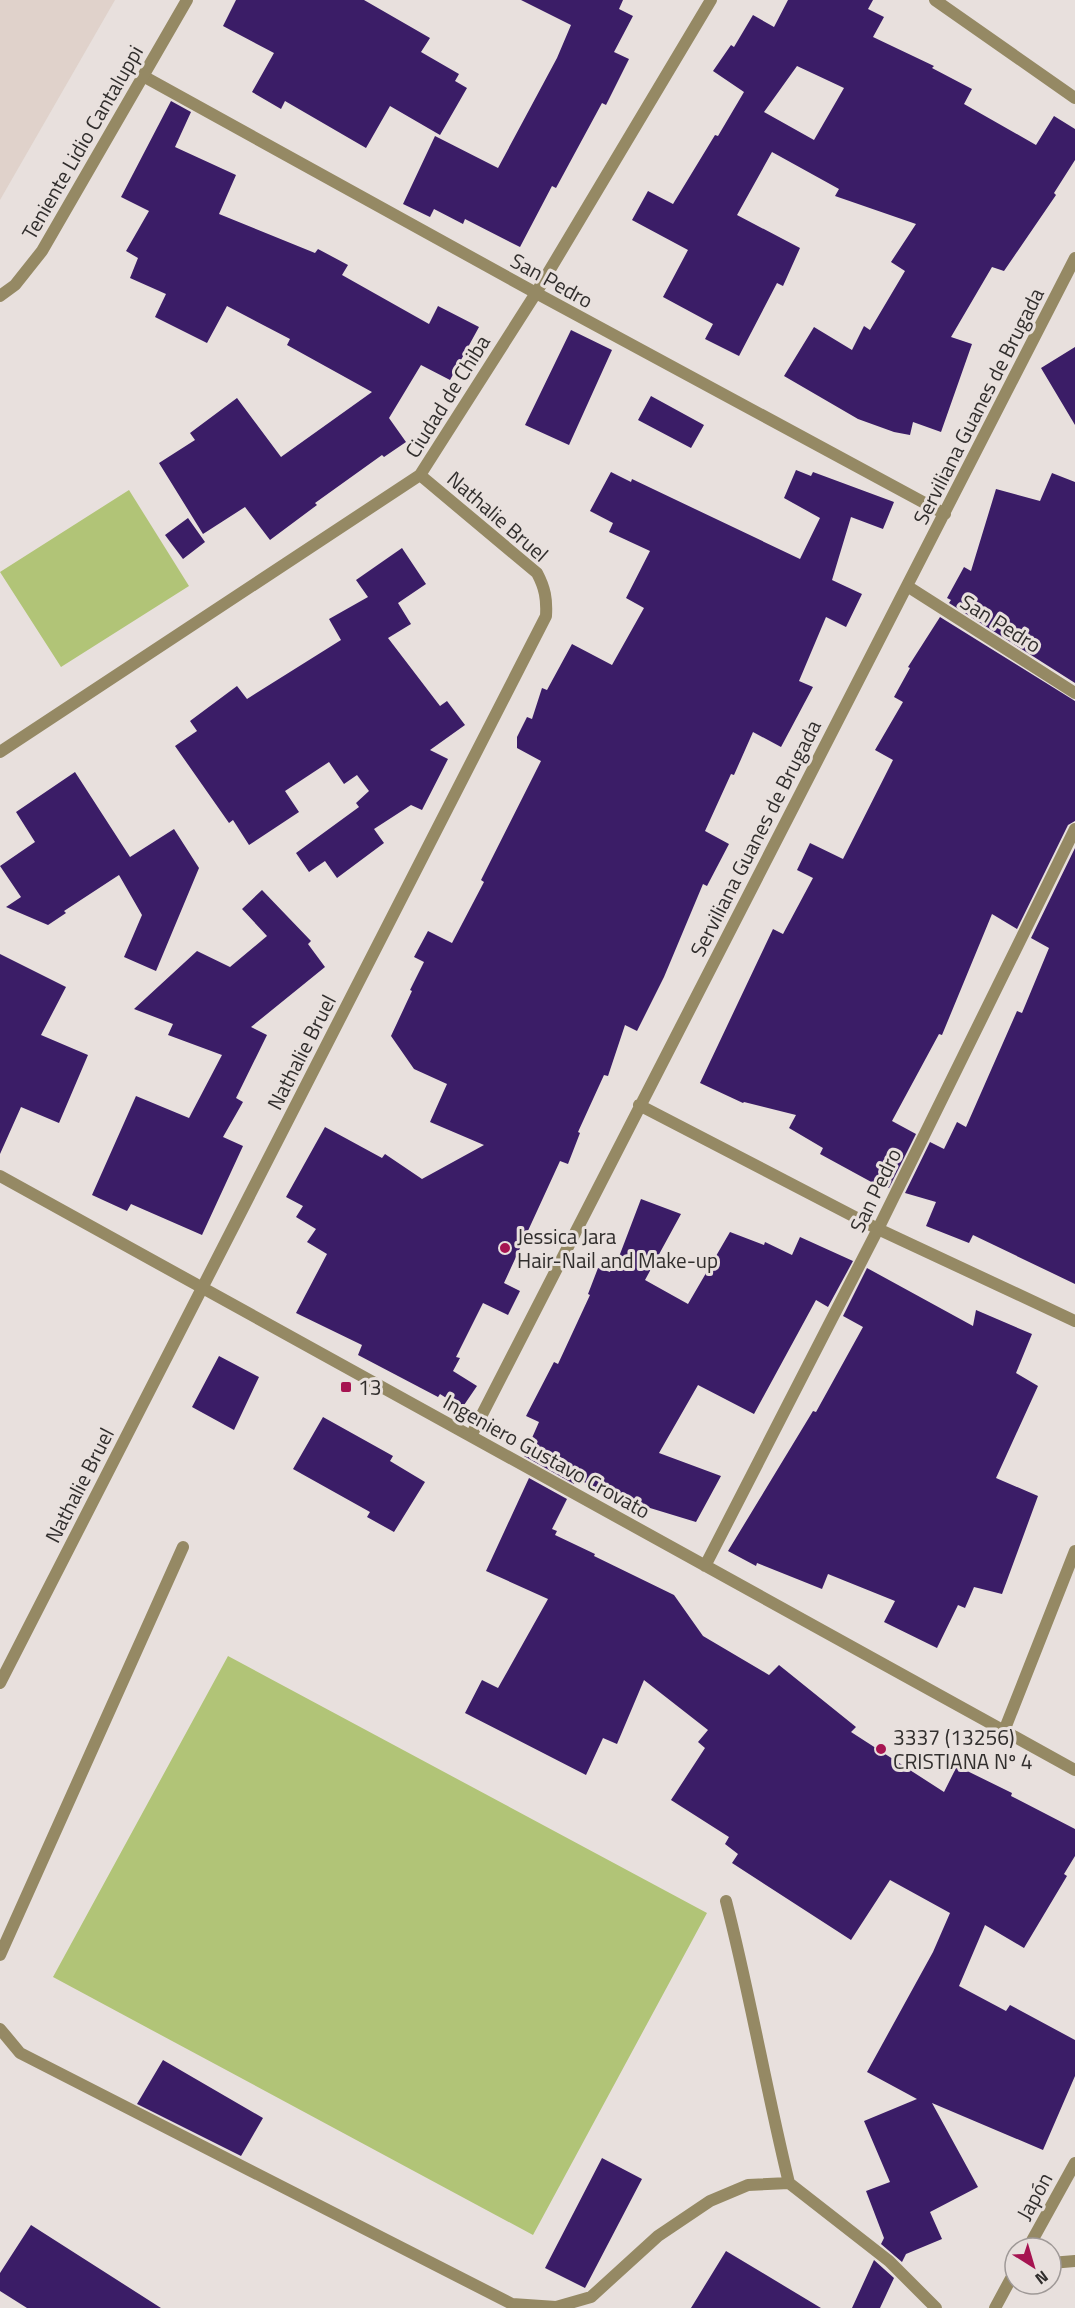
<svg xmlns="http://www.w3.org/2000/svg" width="1075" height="2308" viewBox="0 0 1075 2308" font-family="'Titillium Web',sans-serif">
<rect width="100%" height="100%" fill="#e8e0dd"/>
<path fill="#e0d2cb" d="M0 0H115L0 200Z"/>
<path fill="#b1c477" d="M129 490 189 586 61 667 0 572Z
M228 1656 707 1913 533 2235 53 1977Z"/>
<path fill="#3b1d67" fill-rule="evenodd" d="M236 0H364L430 38 421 52 459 74 455 81 467 88 440 135 390 106 366 148 285 101 281 109 252 92 274 53 223 26Z
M521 0H623L619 9 633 16 614 52 629 59 606 105 602 103 556 188 552 186 520 247 465 219 463 224 434 209 430 217 403 204 435 136 498 168 557 58 571 25Z
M788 0H873L868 9 884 17 873 37 934 66 932 68 972 89 964 104 1036 145 1054 116 1075 129V160L1054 193 1056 195 1004 271 992 267 951 337 972 344 941 432 913 422 910 435 894 432 858 419 784 376 814 327 852 350 864 326 870 330 905 271 891 262 916 224 835 196 839 189 772 152 737 215 800 248 783 286 777 283 739 356 705 339 713 324 663 297 688 250 632 220 648 191 673 204 715 135 718 136 744 92 713 71 731 45 734 47 753 15 774 27ZM797 66 844 88 814 140 764 112Z
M171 101 191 112 175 147 236 175 219 214 315 253 318 249 348 265 342 275 429 324 438 306 479 327 450 380 421 365 389 418 406 442 384 457 382 455 315 503 317 505 270 540 245 507 203 534 159 463 195 440 190 433 237 398 281 457 372 392 287 345 290 339 227 306 207 343 155 317 166 294 130 278 138 258 126 251 149 211 121 197Z
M571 330 612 350 569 445 525 425Z
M1075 347V425L1041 368Z
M651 396 704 425 691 448 638 420Z
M796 470 811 476 813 472 894 502 883 529 851 517 832 580 862 594 846 627 826 617 799 681 813 687 781 747 753 732 734 775 731 774 705 831 729 844 707 886 703 884 664 977 637 1031 625 1025 608 1076 604 1075 578 1132 580 1133 568 1164 560 1161 504 1283 520 1291 508 1315 483 1303 456 1357 460 1358 453 1371 477 1386 462 1408 440 1394 438 1397 358 1355 362 1345 296 1313 327 1254 307 1242 316 1229 296 1217 303 1206 286 1197 325 1127 382 1158 385 1154 422 1179 484 1145 430 1122 447 1084 414 1069 391 1036 412 991 410 990 424 962 414 957 428 931 452 943 484 882 481 880 541 761 517 748V737L527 717 532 719 542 688 547 690 572 644 612 665 644 608 626 598 650 551 609 532 613 523 590 511 611 472 631 482 632 479 800 559 820 518 784 498Z
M1052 473 1075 482V683L949 603 951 600 947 598 964 567 971 571 996 489 1040 501Z
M188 518 205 542 183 559 165 535Z
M402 548 426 584 398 603 411 624 388 638 440 706 447 701 465 725 430 750 448 759 422 810 411 805 374 829 384 843 337 878 325 861 309 872 296 853 359 807 356 803 369 791 357 775 344 784 329 762 285 791 299 812 249 845 233 820 229 823 175 746 197 731 190 721 237 686 247 699 341 640 329 619 368 597 356 580Z
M940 617 1075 701V821L1068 825 1017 929 992 914 942 1035 939 1034 892 1121 916 1134 889 1188 875 1184 820 1154 823 1148 789 1128 796 1115 744 1102 743 1103 700 1083 773 929 783 934 813 878 797 870 810 843 843 859 893 760 875 750 903 702 894 697 910 668 908 667Z
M75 772 130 857 174 829 199 868 156 971 124 957 142 915 119 875 64 911 66 913 48 925 6 907 21 897 0 866 35 842 16 812Z
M1075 848V1284L973 1235 969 1243 926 1226 936 1202 905 1193 930 1142 944 1149 957 1122 966 1127 1017 1011 1022 1013 1049 948 1031 938Z
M262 890 311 941 308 944 325 967 251 1027 267 1035 236 1098 243 1102 223 1137 243 1146 202 1235 131 1204 127 1211 92 1195 136 1096 189 1118 222 1055 168 1035 173 1024 134 1009 197 951 230 967 267 936 242 909Z
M0 954 66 987 41 1035 88 1055 59 1123 21 1107 0 1154Z
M641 1199 681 1214 645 1280 688 1304 730 1232 764 1245 765 1242 792 1255 800 1237 853 1261 828 1307 816 1300 754 1414 698 1385 659 1453 721 1476 696 1522 627 1501 577 1479 574 1484 524 1456 539 1422 526 1416 554 1362 558 1364 590 1295 588 1294 598 1268 610 1272 614 1261 617 1262Z
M867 1268 973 1326 976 1310 1032 1334 1016 1373 1038 1386 996 1478 1038 1496 1002 1594 974 1587 965 1608 958 1605 937 1648 884 1622 895 1601 828 1574 822 1589 757 1563 756 1566 728 1551 813 1411 816 1412 863 1327 843 1316Z
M219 1356 259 1377 234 1430 192 1407Z
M323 1417 393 1456 390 1461 425 1482 394 1532 367 1517 370 1512 293 1469Z
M529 1478 567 1499 552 1529 557 1531 555 1535 595 1554 594 1556 674 1595 703 1636 769 1675 779 1665 856 1727 851 1732 944 1792 957 1766 1012 1793 1011 1796 1075 1829V1856L1064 1874 1067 1876 1024 1948 985 1925 959 1986 1006 2011 1010 2005 1075 2040V2076L1043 2150 932 2103 978 2187 930 2212 942 2239 906 2254 902 2262 881 2244 884 2238 866 2191 890 2182 864 2121 917 2099 867 2072 933 1952 950 1913 890 1880 851 1940 732 1863 738 1854 725 1844 729 1837 671 1800 705 1748 698 1742 708 1730 644 1680 617 1744 603 1738 586 1775 465 1713 482 1680 498 1688 548 1599 486 1571Z
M163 2060 263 2118 241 2156 137 2104Z
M602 2158 642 2179 585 2288 545 2268Z
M31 2225 161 2308H27L0 2291V2273Z
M726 2251 821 2308H691Z
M874 2260 894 2278 880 2308H852Z"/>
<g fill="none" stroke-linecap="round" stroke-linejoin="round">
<path stroke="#958964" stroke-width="12" d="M726 1901C750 1994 766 2089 789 2183
M0 1955 183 1547
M0 2029 20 2053 512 2304 556 2307 591 2297 658 2236 710 2201 748 2185 789 2183 889 2261 936 2308"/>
<path stroke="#958964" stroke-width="12" d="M935 0 1075 98
M143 76 536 293 945 514
M907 586 1075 693
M0 752 420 475 536 293 711 0
M639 1105 878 1229 1075 1321
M0 1176 1075 1770
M471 1436 1075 258
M705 1566 878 1229 1075 829
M0 1683 546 616C547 599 545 588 537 573L420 475
M1004 1731 1075 1551
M1051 2263 1075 2261"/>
<path stroke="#958964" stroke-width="12" d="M0 296 15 285 42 251 187 0
M1028 2248 1075 2163
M995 2308 1015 2271"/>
</g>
<g fill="#a61451" stroke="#e8e0dd" stroke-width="2">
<circle cx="505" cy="1248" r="6"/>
<rect x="340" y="1381" width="12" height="12" rx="3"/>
<circle cx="881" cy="1749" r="6"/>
</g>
<g text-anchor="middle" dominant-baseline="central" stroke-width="6" stroke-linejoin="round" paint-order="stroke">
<g font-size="21" fill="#312e2d" stroke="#e8e0dd">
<text transform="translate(82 142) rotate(-60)">Teniente Lidio Cantaluppi</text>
<text transform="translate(552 280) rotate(29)">San Pedro</text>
<text transform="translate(447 396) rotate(-58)">Ciudad de Chiba</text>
<text transform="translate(978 406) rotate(-63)">Serviliana Guanes de Brugada</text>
<text transform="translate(498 516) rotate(41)">Nathalie Bruel</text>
<text transform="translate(1001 623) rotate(32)">San Pedro</text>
<text transform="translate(755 838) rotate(-63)">Serviliana Guanes de Brugada</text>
<text transform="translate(301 1052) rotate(-63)">Nathalie Bruel</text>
<text transform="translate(875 1190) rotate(-64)">San Pedro</text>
<text transform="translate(547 1456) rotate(29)">Ingeniero Gustavo Crovato</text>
<text transform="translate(79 1485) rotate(-63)">Nathalie Bruel</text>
<text transform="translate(1034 2196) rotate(-61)">Japón</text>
</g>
<g font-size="21" fill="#312e2d" stroke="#e8e0dd" text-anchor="start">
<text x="517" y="1236">Jessica Jara<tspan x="517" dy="24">Hair-Nail and Make-up</tspan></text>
<text x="358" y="1387">13</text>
<text x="893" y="1737">3337 (13256)<tspan x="893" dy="24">CRISTIANA Nº 4</tspan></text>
</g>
</g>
<g transform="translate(1033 2266) rotate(143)"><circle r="28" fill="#e8e0dd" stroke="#9f9997" stroke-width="1.5"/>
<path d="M0-4.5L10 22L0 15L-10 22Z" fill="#a61451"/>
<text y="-9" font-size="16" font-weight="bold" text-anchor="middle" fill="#312e2d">N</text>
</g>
</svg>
